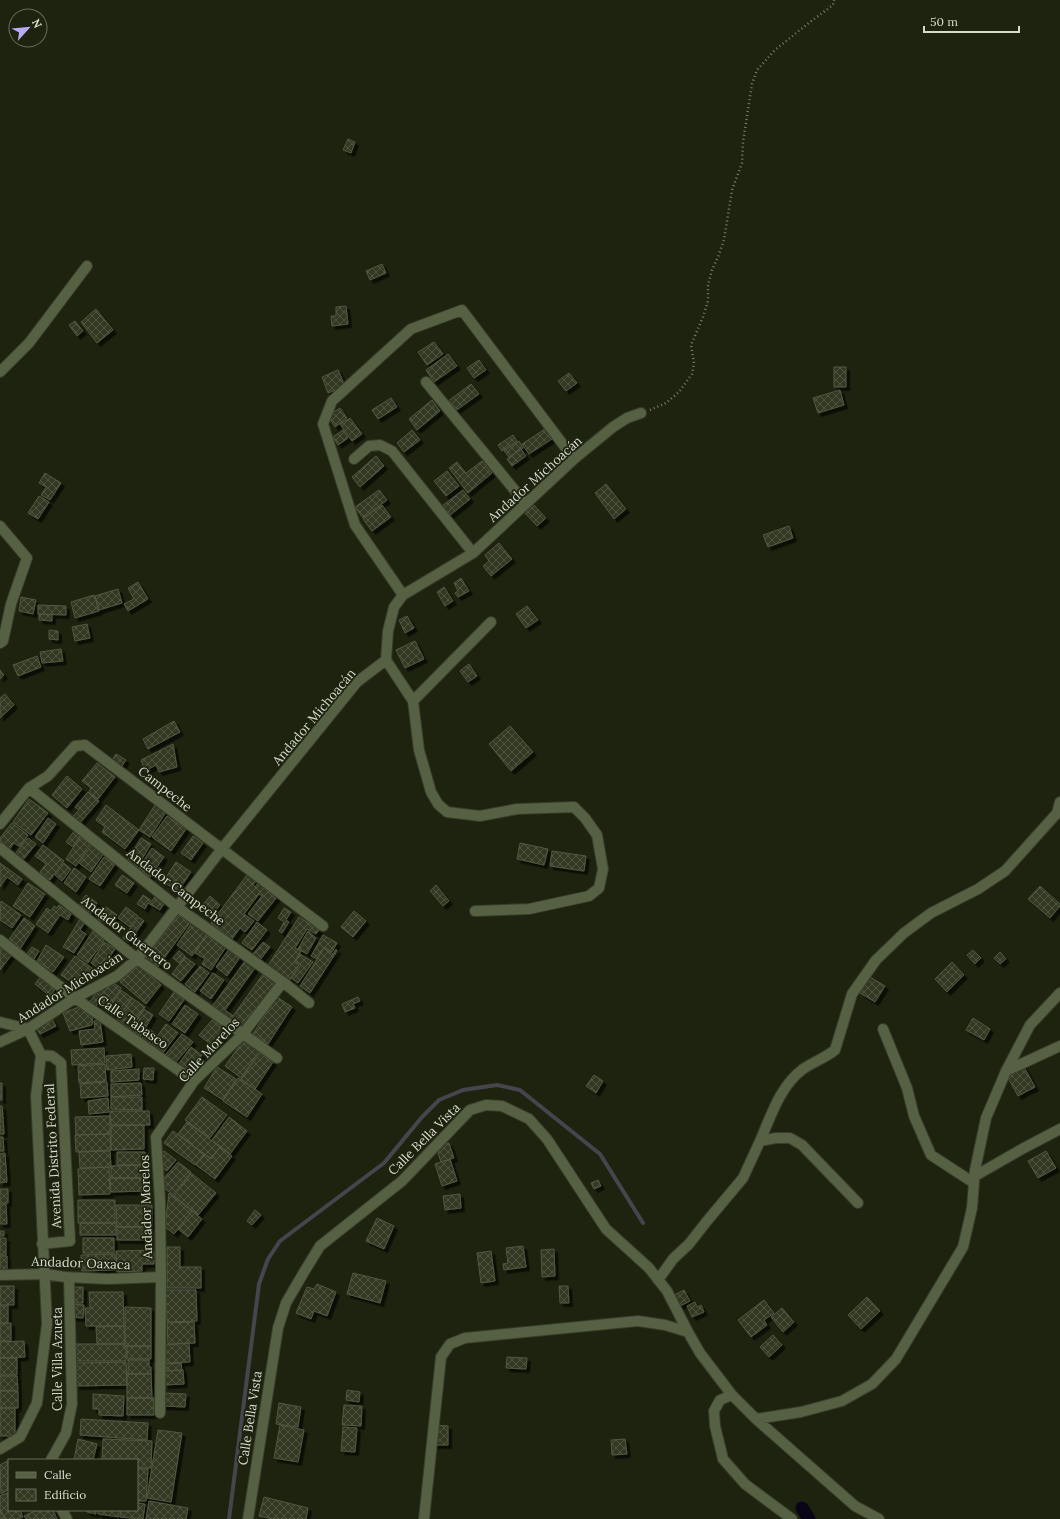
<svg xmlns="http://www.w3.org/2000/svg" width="1060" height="1519" viewBox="0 0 1060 1519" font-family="Lora,serif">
<defs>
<pattern id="building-cross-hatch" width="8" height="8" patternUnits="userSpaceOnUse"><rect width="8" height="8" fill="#323920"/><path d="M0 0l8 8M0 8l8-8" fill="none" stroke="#4f553f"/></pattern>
<filter id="shadow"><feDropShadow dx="3.5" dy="3.5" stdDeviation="0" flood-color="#0009"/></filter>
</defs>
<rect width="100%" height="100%" fill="#1d230f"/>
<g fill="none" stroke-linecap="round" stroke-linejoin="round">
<path stroke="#46454e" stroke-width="4" d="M229 1519 259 1284 268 1259 280 1241 384 1163 422 1117 439 1100 463 1090 497 1085 520 1090 600 1154 643 1223"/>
<path stroke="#090517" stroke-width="13" d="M802 1508 809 1519"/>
</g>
<path fill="url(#building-cross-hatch)" stroke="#515842" filter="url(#shadow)" d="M348 139 355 142 351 153 343 150Z
M382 264 386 273 370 280 366 271Z
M346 306 348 324 332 326 331 316H336V307Z
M96 309 113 330 97 343 81 322Z
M75 321 83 331 77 336 69 325Z
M434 342 443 354 427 365 418 352Z
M448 354 457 366 434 382 426 370Z
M479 360 486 370 474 378 467 368Z
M834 367H846V387H834Z
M338 370 345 386 328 393 322 377Z
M569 373 577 383 566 391 558 381Z
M471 384 479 394 454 412 447 402Z
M840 390 844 405 818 413 813 398Z
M391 398 397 407 378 419 372 410Z
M432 400 440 411 417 430 409 419Z
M340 408 347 418 335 427 328 416Z
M350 418 362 434 352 441 340 424Z
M548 427 555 437 529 454 522 444Z
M343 430 348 438 338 445 333 437Z
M412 430 420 440 404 452 397 443Z
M513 435 517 441 502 451 498 445Z
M519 441 523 448 509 457 504 451Z
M521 449 526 456 512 466 507 459Z
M376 456 384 466 360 487 352 477Z
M482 461 492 473 468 493 449 468 457 462 466 473Z
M447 471 459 486 446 496 434 481Z
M45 473 61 483 50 500 41 495 46 487 39 483Z
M606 484 626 509 614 519 595 493Z
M379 490 387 500 363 518 355 507Z
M463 490 470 499 449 516 442 506Z
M39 496 49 502 38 519 28 513Z
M532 503 546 518 537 526 523 511Z
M382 505 391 517 372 531 363 519Z
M789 526 793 538 768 547 763 535Z
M499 543 512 559 491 576 483 566 489 561 485 555Z
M461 578 469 591 458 597 455 593 458 591 454 583Z
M138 582 148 599 128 611 124 604 134 599 128 588Z
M444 587 453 601 445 606 437 592Z
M118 589 122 603 99 610 95 596Z
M94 595 99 611 75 618 71 602Z
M21 597 36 600 33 614 19 611Z
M38 605 66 606V615L38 614Z
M527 606 538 620 526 628 516 614Z
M39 614 52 615V621L39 620Z
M407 616 414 628 405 633 399 620Z
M87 624 90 638 75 641 72 627Z
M49 630 58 631V640L49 639Z
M415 641 424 659 405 668 396 650Z
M61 649 63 661 42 663 40 652Z
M37 656 41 667 18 676 13 665Z
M469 664 477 676 468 682 460 671Z
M0 670 4 675 0 679Z
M5 694 14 705 0 718V698Z
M174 721 180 732 148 749 143 739Z
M510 726 533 752 511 771 489 744Z
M173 744 177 767 159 772 156 765 145 771 141 760Z
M116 754 126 760 120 769 110 763Z
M97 763 115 777 98 799 89 792 91 788 82 781Z
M67 776 82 789 67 808 52 795Z
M88 792 99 801 80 823 72 817 79 810 75 807Z
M29 799 48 813 31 835 13 822Z
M106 805 139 830 125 849 102 832 105 827 96 820Z
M155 805 166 812 150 837 139 830Z
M167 816 186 829 171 851 152 837Z
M48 818 56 824 43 843 35 837Z
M12 823 28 835 20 847 14 843 8 851 0 844V838Z
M75 830 81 834 73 847 66 842Z
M193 836 203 843 191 860 181 853Z
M80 837 90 844 76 866 66 859Z
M28 838 36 844 23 860 15 854Z
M141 838 151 844 137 867 127 861Z
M520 843 548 849 544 865 517 859Z
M92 844 104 853 91 872 79 863Z
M43 845 64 861 50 880 40 872 46 864 35 856Z
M152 848 164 857 150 877 138 869Z
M552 851 586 856 584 871 550 866Z
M104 857 115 864 100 886 89 879Z
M176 862 191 872 178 891 163 882Z
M0 863 22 879 18 885 7 877 0 887Z
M64 863 71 869 62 881 55 875Z
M74 868 86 877 76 892 64 883Z
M122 875 134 883 127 893 115 885Z
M247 875 256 881 253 885 255 887 258 883 277 897 258 921 248 914 262 896 259 894 244 914 254 921 245 932 240 928 232 939 211 923Z
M28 883 45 894 30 917 13 906Z
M436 885 449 901 443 906 430 891Z
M1040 886 1060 904V906L1050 918 1028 899Z
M86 895 97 903 89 916 77 907Z
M143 895 152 901 156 895 165 902 160 910 148 903 145 909 137 904Z
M210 896 220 905 211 916 201 907Z
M1 901 21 915 12 928 0 920Z
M59 905 71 914 68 920 60 915 48 933 36 924 47 908 51 911 54 906 57 908Z
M106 907 117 915 110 926 98 919Z
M126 907 138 916 130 927 118 918Z
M284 908 291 912 286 920 289 922 282 933 279 931 284 922 278 918Z
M354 911 366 921 353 937 341 927Z
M180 913 191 921 157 968 144 960Z
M139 917 144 921 129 942 123 938Z
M299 917 319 930 316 934 307 929 295 948 301 951 294 962 299 965 289 981 267 967Z
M24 918 35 926 20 949 8 941Z
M80 919 85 922 80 930 86 934 74 953 63 947Z
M193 921 209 931 192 956 177 945Z
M257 922 267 930 252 950 242 943Z
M93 931 104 940 88 963 77 955Z
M308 931 316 938 307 954 298 949Z
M207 934 226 947 211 970 202 964 205 959 195 953Z
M323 935 337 943 332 952 324 947 317 959 311 956Z
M104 942 115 949 101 970 91 963Z
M263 942 270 947 260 960 253 954Z
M0 943 13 953 0 970Z
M46 945 64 957 53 972 37 961Z
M32 947 39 951 34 959 27 954Z
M230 948 241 956 227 976 216 967Z
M324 948 333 954 336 949 337 951 310 993 300 986Z
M973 950 981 958 975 964 967 955Z
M179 951 185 956 179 963 173 958Z
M1000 952 1006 959 1000 964 994 958Z
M300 954 313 962 298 983 291 978 301 965 295 961Z
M75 956 92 968 78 987 61 975Z
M185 957 195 964 181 981 172 974Z
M245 961 255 968 225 1010 233 1016 263 974 276 983 242 1030 211 1008Z
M952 962 964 975 947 992 935 979Z
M136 964 161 985 146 1004 120 982Z
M200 966 209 973 195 992 185 984Z
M213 973 224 980 211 999 200 991Z
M41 976 56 988 50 996 35 984Z
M870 977 885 986 875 1002 860 993Z
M112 982 121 988 109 1007 99 1001 96 1006 90 1002 97 991Z
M121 990 132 998 120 1016 109 1009Z
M174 992 184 1000 169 1021 159 1014Z
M277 997 292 1007 268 1044 253 1034Z
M358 997 360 1001 353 1004 355 1008 345 1012 342 1004Z
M132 998 145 1007 128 1030 116 1021Z
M185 1005 198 1014 185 1033 172 1024Z
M79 1007 93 1015 92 1025 70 1031 63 1013Z
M144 1009 153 1015 140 1037 130 1030Z
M51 1018 56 1026 40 1034 35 1026Z
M973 1018 990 1029 984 1040 966 1030Z
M213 1019 227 1032 219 1041H217L212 1046 199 1035Z
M100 1020 103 1042 81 1045 79 1031 95 1029 94 1021Z
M166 1024 178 1033 162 1054 151 1045Z
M149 1029 156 1034 149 1044 142 1038Z
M182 1034 193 1042 176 1062 166 1054Z
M243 1041 259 1052 241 1078 225 1066Z
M191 1047 202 1055 187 1074 177 1066Z
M104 1048 105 1063 72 1065 71 1050Z
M260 1053 273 1062 255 1089 241 1079Z
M131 1054 132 1067 107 1070 106 1056Z
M105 1064 106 1081 79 1083 78 1066Z
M1023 1065 1035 1087 1018 1096 1006 1074Z
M217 1067 236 1079 223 1100 204 1088Z
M144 1068H154L153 1080 143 1079Z
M139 1069V1080L111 1082V1071Z
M594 1075 603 1081 596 1093 586 1086Z
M238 1078 262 1094 247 1117 223 1101Z
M107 1082 108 1096 81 1098 80 1084Z
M0 1083H2V1100H0Z
M141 1083 142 1095 111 1097V1084Z
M111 1097H142V1110L111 1109Z
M202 1097 227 1115 210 1138 185 1120Z
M108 1098 109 1112 89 1114 88 1101Z
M0 1106H2L3 1115H0Z
M110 1111H149L150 1125H111Z
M0 1116H3L4 1134H0Z
M110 1116V1134L76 1135 75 1117Z
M229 1117 247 1131 230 1154 212 1140Z
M187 1122 220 1147 211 1159 178 1134Z
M144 1125V1149L111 1150V1126Z
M173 1131 204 1154 195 1165 164 1143Z
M110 1134 111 1150 76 1152 75 1135Z
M0 1137H3L4 1151H0Z
M449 1143 454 1158 441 1162 436 1147Z
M220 1147 232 1156 215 1179 196 1165 204 1154 211 1159Z
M110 1151 111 1167 80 1168 79 1152Z
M164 1151 176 1160 167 1171 163 1168 161 1155Z
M1046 1151 1056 1168 1038 1178 1028 1161Z
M117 1152H145V1165H117Z
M5 1153 7 1182 0 1183V1154Z
M450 1159 457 1181 442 1186 435 1164Z
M178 1162 191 1172 173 1195 159 1184Z
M146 1165 147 1178H111V1166Z
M109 1167 110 1194 79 1195 78 1169Z
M191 1173 216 1193 198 1215 174 1196Z
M110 1178H147V1191L111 1192Z
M598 1180 601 1186 594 1189 591 1183Z
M0 1189H8V1203H0Z
M169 1193 192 1211 174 1234 165 1227Z
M460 1194 461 1208 445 1210 443 1196Z
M78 1200H115V1223H78Z
M0 1204H6L7 1224H0Z
M116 1205H152V1226L117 1227Z
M255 1210 261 1215 252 1225 247 1221Z
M192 1211 202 1219 188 1237 178 1229Z
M377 1218 394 1226 384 1249 366 1241Z
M80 1223H116V1235H80Z
M117 1227H145L146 1240H117Z
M0 1231H4V1236H0Z
M0 1238H6V1255H0Z
M83 1238H114V1253H83Z
M523 1246 526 1267 504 1270 503 1264 508 1263 506 1248Z
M167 1247H180V1267H201V1288H167Z
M554 1249 555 1276 542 1277 541 1250Z
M154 1250V1264H142V1271L117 1272 116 1251Z
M491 1251 495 1281 481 1283 477 1253Z
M115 1254 116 1270 82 1271 81 1255Z
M0 1256H7V1273L0 1272Z
M353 1273 386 1281 380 1303 347 1294Z
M317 1284 336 1292 327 1316 314 1311 311 1319 296 1313 307 1287 314 1289Z
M0 1286H14V1305H0Z
M559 1286H568L569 1303H560Z
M74 1287H83V1303H74Z
M166 1290H196L197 1321 167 1322Z
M684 1290 690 1301 680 1306 674 1295Z
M89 1292H123L124 1326H86L85 1308H90Z
M867 1297 880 1311 861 1329 848 1315Z
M764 1300 774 1313 764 1320 767 1325 751 1337 738 1320Z
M695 1302 697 1307 701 1305 704 1312 692 1317 687 1306Z
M72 1304 84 1305 83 1318 71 1317Z
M0 1306H8V1323H0Z
M125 1307 151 1308V1346H125Z
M782 1308 794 1322 783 1332 771 1317Z
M194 1322 195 1343 168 1344 167 1323Z
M11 1323V1341H0V1324Z
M124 1326 125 1344H97L96 1327Z
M773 1335 782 1345 769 1357 760 1347Z
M24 1341 25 1357 0 1358V1342Z
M189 1343 190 1362 166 1363 165 1345Z
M75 1344H124V1346H126V1361H75Z
M127 1346H151V1359H127Z
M507 1357 527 1358 526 1369 506 1368Z
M0 1358H17V1375H0Z
M128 1360H149V1367H151V1374H128Z
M126 1362 127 1385 76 1386V1363Z
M181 1363 182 1370 166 1371V1364Z
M183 1370 184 1384 165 1385 164 1371Z
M127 1374H151L152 1398H127Z
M0 1376H17L18 1390 0 1391Z
M347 1390 360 1392 359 1402 346 1400Z
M0 1391H18V1408H0Z
M164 1393 186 1394 185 1407 163 1406Z
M93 1394 124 1396 123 1416 99 1415V1409H93Z
M127 1398H154V1415H127Z
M279 1403 301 1407 298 1427 276 1424Z
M344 1405 362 1406 361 1426 342 1425Z
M0 1408H15V1436H0Z
M81 1419 148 1423 147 1440 80 1435Z
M280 1425 304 1430 298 1462 274 1458Z
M434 1425 448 1426V1445H434Z
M343 1427 357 1428 355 1452 341 1451Z
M158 1430 182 1433 171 1502 147 1498Z
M78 1439 97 1444 93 1460H74Z
M103 1439 152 1441 151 1468H137V1460H102Z
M625 1439 627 1454 612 1455 611 1440Z
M9 1460V1489L1 1494 0 1465Z
M137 1469H148L146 1501H137Z
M9 1492V1510H20L23 1517 18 1519H5L0 1508V1496Z
M264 1497 308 1508 306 1519H273L259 1516Z
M149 1501 188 1508 186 1519H146Z
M137 1503 145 1504 143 1519 120 1517 121 1510H137Z
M0 1510 5 1519H0Z
M37 1510H53L57 1519H26L24 1516Z
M87 1510H96V1514L87 1512Z
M99 1510H119V1517L98 1514Z"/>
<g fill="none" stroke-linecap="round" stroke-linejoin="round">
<defs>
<path id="street" d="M0 372 29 343 87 266
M426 382 526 504
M354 459 369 446 380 445 392 451 473 553
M0 526 27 558 11 604 3 641 0 643
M403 595 355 525 323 424 332 401 411 329 462 310 574 459
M386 660 413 701 419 750 431 792 438 804 447 812 480 816 517 809 574 807 585 818 597 835 603 869 599 888 589 896 529 909 475 911
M413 701 491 622
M29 788 177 907 283 982 309 1003
M0 824 29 788 48 776 75 746 85 745 323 926
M0 848 137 959 277 1058
M0 940 75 998 194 1081
M0 1022 28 1029 41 1055 36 1096 47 1324 37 1403 20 1437 0 1449
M883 1029 907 1088 914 1116 931 1155 974 1183
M0 1042 28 1029 75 998 117 976 137 959 221 850 357 682 386 660 388 631 394 607 403 595 473 553 574 459 613 427 627 418 641 413
M41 1055 52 1056 61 1063 70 1241 42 1244
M1006 1071 1060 1046
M760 1141C771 1116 780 1086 803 1069 813 1062 825 1058 835 1050L852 994 876 960 904 933 931 913 978 889 1005 871 1049 822 1057 813 1060 802
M975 1176 1022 1149 1060 1129
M0 1275 45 1274 65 1277 108 1279 161 1277
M658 1280 673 1259 689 1244 707 1221 743 1178 760 1141 776 1138H790L802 1145 858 1203
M732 1395 720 1400 714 1411 715 1426 723 1459 745 1484 792 1519
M160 1413 161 1277 160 1201 156 1137 194 1081 242 1035 283 982
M756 1419 801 1412 842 1401 872 1384 896 1359 963 1247 972 1208 975 1170 986 1118 1006 1071 1030 1025 1060 993
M51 1460 66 1433 72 1404 69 1277
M62 1510 67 1519
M248 1519 278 1328 286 1303 304 1272 320 1246 402 1181 470 1110 486 1105 502 1106 529 1119 547 1139 606 1229 649 1268 667 1291 688 1332 700 1353 732 1395 756 1419 855 1506 879 1519
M424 1519 441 1357 450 1344 465 1338 638 1321 665 1325 688 1332"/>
</defs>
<use href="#street" stroke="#373d2a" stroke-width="12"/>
<path stroke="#7a7f6f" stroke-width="2.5" stroke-dasharray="1 3" stroke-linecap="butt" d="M650 410 666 403 679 392 692 374 694 363 691 345 703 317 708 301V285L712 270 718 257 724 240 732 190 742 163 743 142 752 84 757 70 775 50 810 22 833 5 834 0"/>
<use href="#street" stroke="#566043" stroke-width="10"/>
</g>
<g text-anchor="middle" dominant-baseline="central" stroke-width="3.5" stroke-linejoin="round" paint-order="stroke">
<g font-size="13" fill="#d6dbce" stroke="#1d230f">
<text transform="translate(535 479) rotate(-42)">Andador Michoacán</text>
<text transform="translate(314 717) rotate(-50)">Andador Michoacán</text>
<text transform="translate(165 789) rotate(38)">Campeche</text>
<text transform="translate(176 887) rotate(37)">Andador Campeche</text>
<text transform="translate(127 933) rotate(38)">Andador Guerrero</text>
<text transform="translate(70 987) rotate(-32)">Andador Michoacán</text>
<text transform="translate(133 1022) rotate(35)">Calle Tabasco</text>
<text transform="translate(209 1050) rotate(-47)">Calle Morelos</text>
<text transform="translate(424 1139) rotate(-45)">Calle Bella Vista</text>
<text transform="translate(53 1156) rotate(-93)">Avenida Distrito Federal</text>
<text transform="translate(146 1207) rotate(-92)">Andador Morelos</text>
<text transform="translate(81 1263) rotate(2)">Andador Oaxaca</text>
<text transform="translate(57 1359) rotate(-90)">Calle Villa Azueta</text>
<text transform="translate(250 1418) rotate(-81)">Calle Bella Vista</text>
</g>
</g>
<rect x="8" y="1459" width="130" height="52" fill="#1d230f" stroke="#676d5b"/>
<rect x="16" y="1472" width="20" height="6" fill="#566043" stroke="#676d5b"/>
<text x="44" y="1479" font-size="12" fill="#d6dbce">Calle</text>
<rect x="16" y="1489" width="20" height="12" fill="url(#building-cross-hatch)" stroke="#676d5b"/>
<text x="44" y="1499" font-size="12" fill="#d6dbce">Edificio</text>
<g transform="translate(28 28) rotate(63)"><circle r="19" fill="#1d230f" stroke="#676d5b"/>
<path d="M0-3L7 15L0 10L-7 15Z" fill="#baaaf7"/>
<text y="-6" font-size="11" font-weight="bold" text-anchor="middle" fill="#d6dbce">N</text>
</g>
<path d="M924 26v6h95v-6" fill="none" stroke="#d6dbce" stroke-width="2"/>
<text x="930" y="26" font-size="12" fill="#d6dbce" stroke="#1d230f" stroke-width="3" paint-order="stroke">50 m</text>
</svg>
